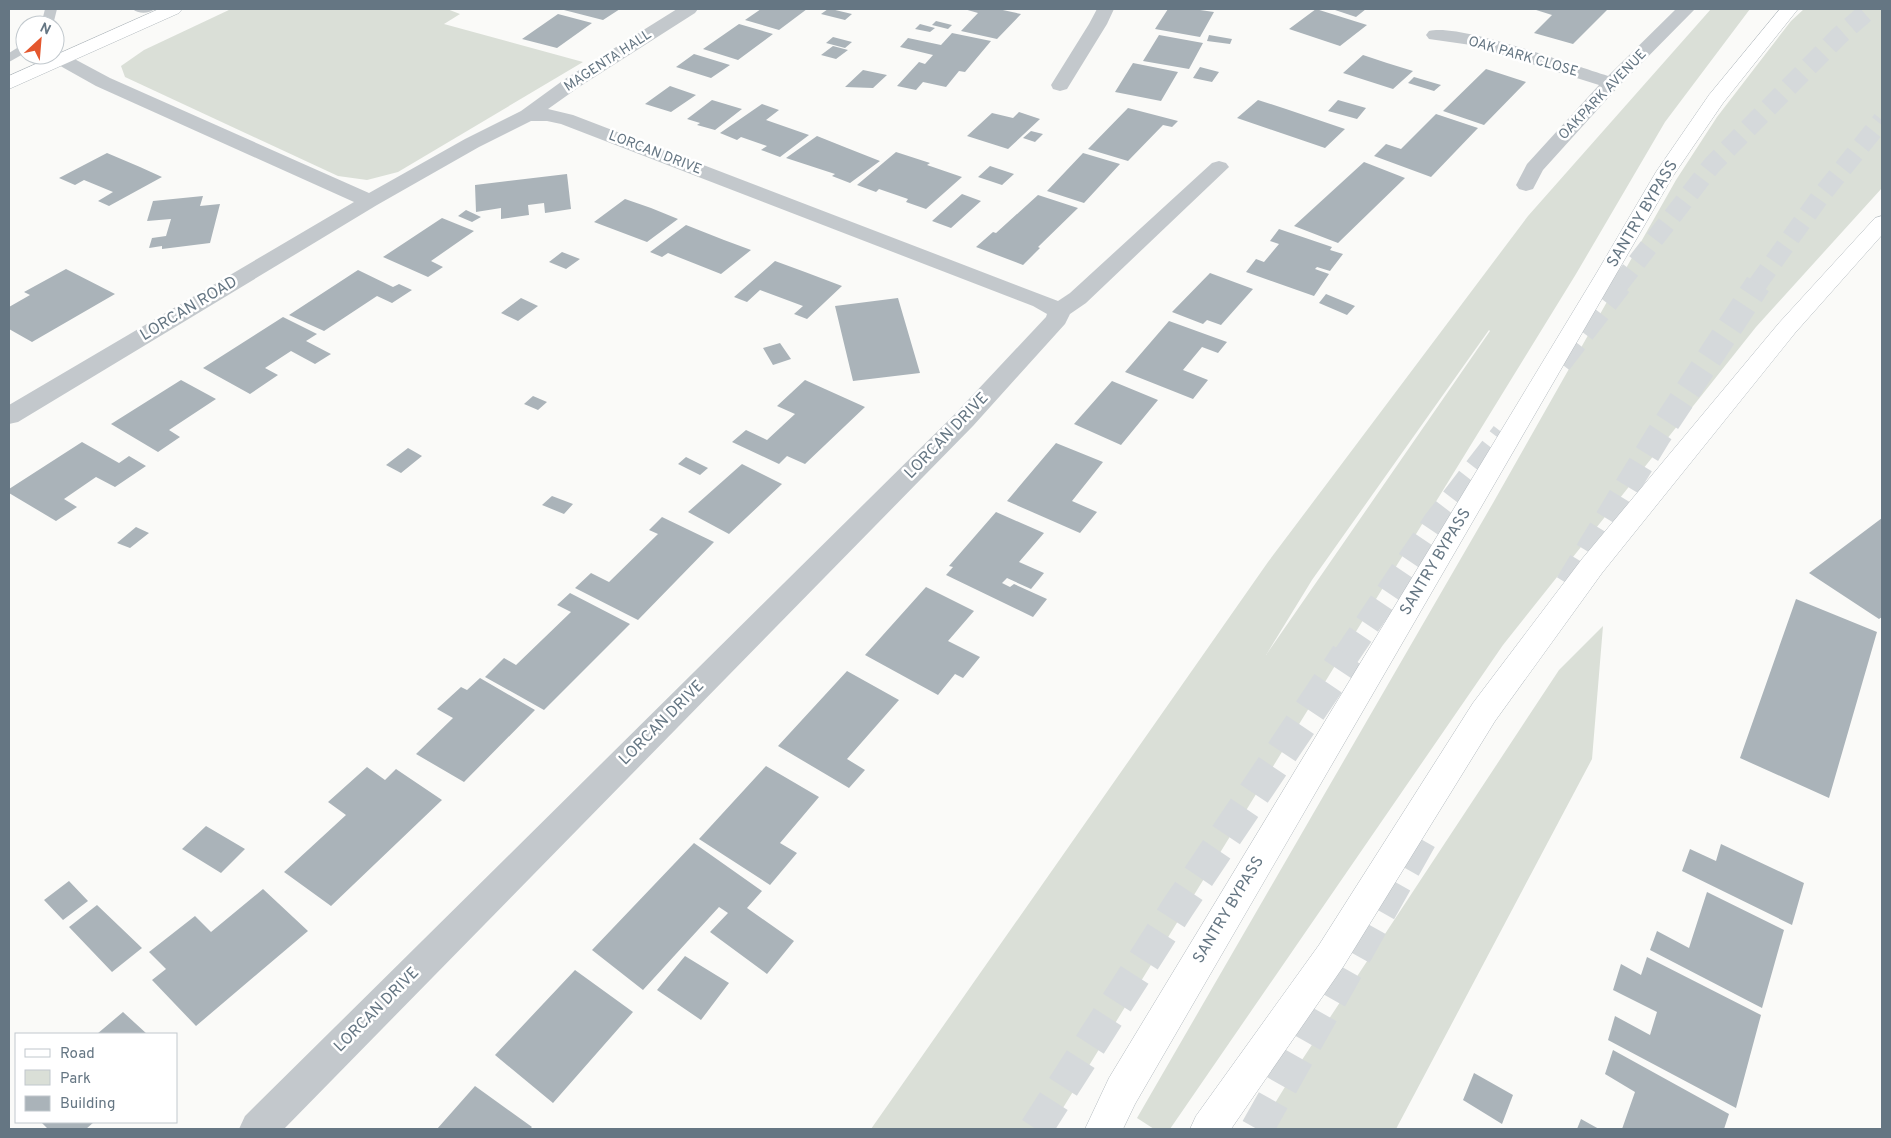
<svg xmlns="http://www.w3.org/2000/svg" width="1891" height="1138" viewBox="0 0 1891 1138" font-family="Overpass,sans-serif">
<rect width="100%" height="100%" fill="#fafaf8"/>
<path fill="#dadfd7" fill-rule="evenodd" d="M231 9H447L460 14 444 24 583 62 398 172 367 180 338 176 125 77 121 66 144 50Z
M1711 9H1750L1665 122 1576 274 1050 1129H871L1268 562 1528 216ZM1489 330 1490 331 1266 655 1312 580Z
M1804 9H1882V188L1756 327 1503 645 1170 1129H1154L1137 1118 1493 503 1676 180 1717 117 1791 21Z
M1603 626 1592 759 1396 1129H1259L1296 1069 1559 670Z"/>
<path fill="#aab3b9" d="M560 9H620L603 20Z
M761 9H807L779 30 745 20Z
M828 9H831L852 14 845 20 821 14Z
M964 9H998L1021 14 997 39 961 31 978 13Z
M1168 9H1193L1214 12 1200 37 1155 29Z
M1316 9 1367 25 1340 46 1289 29Z
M1332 9H1366L1356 17Z
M1533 9H1608L1573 44 1534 33 1552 15Z
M558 14 592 23 557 48 522 39Z
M936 21 952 25 948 29 932 25Z
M739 24 773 34 738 60 703 49Z
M920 24 935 28 930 32 915 29Z
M952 33 991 41 965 72 959 71 946 87 923 82 916 90 897 86 919 62 925 64 933 55 900 47 908 38 941 45Z
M1159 35 1203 43 1189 69 1143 61Z
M1209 35 1232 39 1230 44 1207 41Z
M833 37 852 42 845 48 826 43Z
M833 46 848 50 836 59 821 55Z
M694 54 730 65 711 78 676 67Z
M1363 55 1387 63 1413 71 1393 89 1343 73Z
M1133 63 1178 72 1161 101 1115 92Z
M1200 67 1219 72 1212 82 1193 78Z
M1486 69 1526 82 1484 125 1443 111Z
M863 70 887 75 873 88 845 87Z
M1414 77 1441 85 1434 91 1408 83Z
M670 86 696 95 671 112 645 104Z
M712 100 742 109 715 130 697 125 700 123 687 119Z
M1258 100 1286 109 1345 129 1325 148 1237 118Z
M1338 100 1366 108 1357 119 1328 111Z
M762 104 779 110 766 120 809 135 780 157 761 150 767 146 741 137 737 140 720 133Z
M1128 108 1178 121 1172 127 1163 125 1128 161 1088 149Z
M1019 112 1040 119 1008 149 967 136 992 113 1013 118Z
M1436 114 1478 128 1431 177 1374 156 1386 144 1401 149Z
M1031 131 1043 134 1035 142 1023 138Z
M817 136 847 148 880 161 850 183 832 176 835 174 786 158Z
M896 152 930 163 927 165 962 177 926 209 906 202 908 199 879 189 876 192 857 185Z
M107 153 140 167 162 177 109 206 98 201 113 192 84 180 75 185 59 178Z
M1083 153 1120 164 1084 203 1047 191Z
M1364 162 1405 178 1338 243 1294 226Z
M990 166 1014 174 1002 185 978 177Z
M567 174 571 209 545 213 544 203 528 205 529 215 501 219V208L476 212 475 185Z
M962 194 981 201 951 228 932 221Z
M1038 195 1078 208 1038 247 1040 248 1023 265 976 247 993 232 996 233Z
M203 196 200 206 220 204 210 243 162 249V246L149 248 152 238 166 236 171 219 147 221 153 201Z
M625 199 651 208 678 219 647 242 594 222Z
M466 210 481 217 472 222 458 216Z
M442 218 474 231 431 261 443 267 428 277 383 257Z
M686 225 724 240 751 250 721 274 668 253 662 257 650 252Z
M1279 229 1332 247 1330 250 1343 254 1330 271 1317 267 1315 269 1329 274 1314 296 1246 272 1256 259 1264 262 1279 244 1270 241Z
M562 252 580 259 566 269 549 262Z
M775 261 805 272 842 286 807 319 794 314 803 306 760 290 747 302 734 297Z
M66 269 115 294 32 342 9 329V307L30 295 24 292Z
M358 270 393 287 399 284 412 290 392 303 377 296 324 331 289 315Z
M1210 273 1253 289 1221 325 1207 320 1203 324 1172 312Z
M1326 294 1355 306 1347 315 1319 303Z
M521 298 538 306 518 321 501 313Z
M898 298 920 373 853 381 835 306Z
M283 317 317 334 306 341 331 354 315 364 291 351 265 368 278 375 250 394 203 368Z
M1169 321 1227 342 1218 353 1202 347 1183 370 1208 380 1193 399 1125 372Z
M780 343 791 359 773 365 763 348Z
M181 380 216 399 169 430 180 437 158 452 111 424Z
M805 380 865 407 805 464 787 456 779 464 732 442 746 430 767 440 795 414 777 406Z
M1112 381 1158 400 1121 445 1074 424Z
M533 396 547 402 538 410 524 404Z
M82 442 119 463 129 456 146 466 115 487 96 477 64 499 77 507 56 521 9 493V489Z
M1056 443 1103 462 1072 501 1097 512 1080 533 1007 501Z
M408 448 422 456 401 473 386 465Z
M686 457 708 468 700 475 678 464Z
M742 464 782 484 729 534 688 512Z
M552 496 573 504 564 514 542 505Z
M996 512 1044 533 1019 562 1044 573 1031 589 1007 578 1002 583 1010 587 1014 584 1047 599 1033 617 946 575 953 567 949 566Z
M662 517 714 542 638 620 575 588 591 573 609 582 658 534 649 530Z
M1882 518V617L1879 619 1809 573Z
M136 527 149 533 130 548 117 543Z
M926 587 974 611 948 641 980 657 963 678 955 674 938 695 865 655Z
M570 593 630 624 544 710 485 677 504 658 516 665 571 612 557 605Z
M1796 599 1877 632 1829 798 1740 758Z
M847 671 899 700 847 759 865 770 849 788 778 746Z
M480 678 535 710 464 782 416 754 453 718 437 709 461 687 467 690Z
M766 766 819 797 780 843 797 853 770 885 699 839Z
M367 767 385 780 396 769 442 800 331 906 284 872 346 815 328 802Z
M206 826 245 849 221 873 182 849Z
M694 843 762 891 747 908 794 941 767 974 710 932 728 913 719 907 643 990 592 950Z
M1721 844 1804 883 1792 925 1682 871 1690 849 1716 861Z
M69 881 88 901 63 920 44 900Z
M263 889 308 931 196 1026 152 980 166 969 149 952 195 916 211 932Z
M1707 892 1784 930 1762 1008 1650 950 1657 931 1689 948Z
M97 905 142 948 112 972 69 927Z
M685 956 729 983 701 1020 657 990Z
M1647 957 1761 1015 1736 1108 1608 1040 1615 1016 1650 1035 1657 1012 1613 990 1621 964 1641 975Z
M575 970 633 1012 553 1103 495 1055Z
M123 1012 147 1034H97Z
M1613 1050 1729 1114 1724 1129H1622L1635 1092 1605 1074Z
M1474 1073 1513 1095 1502 1124 1463 1100Z
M475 1086 532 1127 530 1129H437Z
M1581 1119 1599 1129H1577Z
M41 1122H94L86 1129H48Z"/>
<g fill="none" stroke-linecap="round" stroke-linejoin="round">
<path stroke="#d5d9db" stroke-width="19" stroke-dasharray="19 10" stroke-linecap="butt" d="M1619 285 1712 165 1839 36 1870 9
M1757 285 1820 197 1882 120"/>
<path stroke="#d5d9db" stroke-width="26" stroke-dasharray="26 12" stroke-linecap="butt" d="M1559 362 1619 284
M1568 584 1658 436 1758 284
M1346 656 1436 522 1504 434"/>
<path stroke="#d5d9db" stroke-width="33" stroke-dasharray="33 17" stroke-linecap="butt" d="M1036 1129 1178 907 1347 655
M1257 1129 1426 829"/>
<defs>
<path id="secondary" d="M159 9H182L179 13 9 89V76Z
M1780 9H1798L1723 103 1673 176 1135 1104 1123 1129H1085L1109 1078 1596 274 1656 172 1709 95Z
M1882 216V235L1795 333 1602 573 1495 721 1343 967 1231 1129H1190L1196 1116 1319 945 1473 703 1582 559 1779 323 1875 218Z"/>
</defs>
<use href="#secondary" stroke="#b3babf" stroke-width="1"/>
<path fill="#c3c8cc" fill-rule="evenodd" d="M45 9H57L53 25H41Z
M133 9H154C150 14 137 14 133 9Z
M25 43V53L9 62V53Z"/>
<path fill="#c3c8cc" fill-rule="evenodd" d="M677 9H698L695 13 579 87 548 109 573 115 1058 301 1070 293 1212 163 1219 161 1226 163 1229 167 1086 303 1070 314 1065 324 973 426 284 1129H239L245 1116 955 414 1046 317 1047 314 1033 306 561 124 547 121H531L479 147 377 205 18 422 9 424V405L354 202 96 86 55 63 52 59 55 55 61 54 67 55 110 78 369 193 465 139 521 111 565 79Z
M1097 9H1114L1107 24 1067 89 1060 91 1053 89 1051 85 1089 24Z
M1676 9H1695L1618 87 1543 170 1533 189 1526 191 1519 189 1516 185 1527 164 1599 85 1471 45 1429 39 1426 35 1429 31C1461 23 1571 65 1608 76Z"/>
<use href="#secondary" fill="#fff" fill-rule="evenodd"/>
</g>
<g text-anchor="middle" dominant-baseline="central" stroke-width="5" stroke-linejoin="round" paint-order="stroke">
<g font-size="14" fill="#657683" stroke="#fff">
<text transform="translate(1523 57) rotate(16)">OAK PARK CLOSE</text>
<text transform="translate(608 61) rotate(-33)">MAGENTA HALL</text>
<text transform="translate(1603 95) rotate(-46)">OAKPARK AVENUE</text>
<text transform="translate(655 153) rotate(21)">LORCAN DRIVE</text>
</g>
<g font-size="16" fill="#657683" stroke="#fff">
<text transform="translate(1643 214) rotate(-59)">SANTRY BYPASS</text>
<text transform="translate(189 309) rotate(-31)">LORCAN ROAD</text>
<text transform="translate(947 436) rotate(-46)">LORCAN DRIVE</text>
<text transform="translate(1436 562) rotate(-59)">SANTRY BYPASS</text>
<text transform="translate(662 723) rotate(-45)">LORCAN DRIVE</text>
<text transform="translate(1229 910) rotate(-59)">SANTRY BYPASS</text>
<text transform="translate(377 1010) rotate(-45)">LORCAN DRIVE</text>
</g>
</g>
<rect width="1891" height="1138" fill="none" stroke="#657683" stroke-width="20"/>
<rect x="15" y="1033" width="162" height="90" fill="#ffffff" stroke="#c1c8cd"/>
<rect x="25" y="1049" width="25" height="8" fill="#ffffff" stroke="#c1c8cd"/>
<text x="60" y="1058" font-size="15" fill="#657683">Road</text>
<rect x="25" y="1070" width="25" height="15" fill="#dadfd7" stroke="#c1c8cd"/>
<text x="60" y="1083" font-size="15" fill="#657683">Park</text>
<rect x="25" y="1096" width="25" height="15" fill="#aab3b9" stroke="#c1c8cd"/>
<text x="60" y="1108" font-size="15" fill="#657683">Building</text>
<g transform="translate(40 40) rotate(26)"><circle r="24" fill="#ffffff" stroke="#c1c8cd"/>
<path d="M0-4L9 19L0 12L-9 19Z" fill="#e4572e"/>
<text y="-8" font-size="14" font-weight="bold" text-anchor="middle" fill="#657683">N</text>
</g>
</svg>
